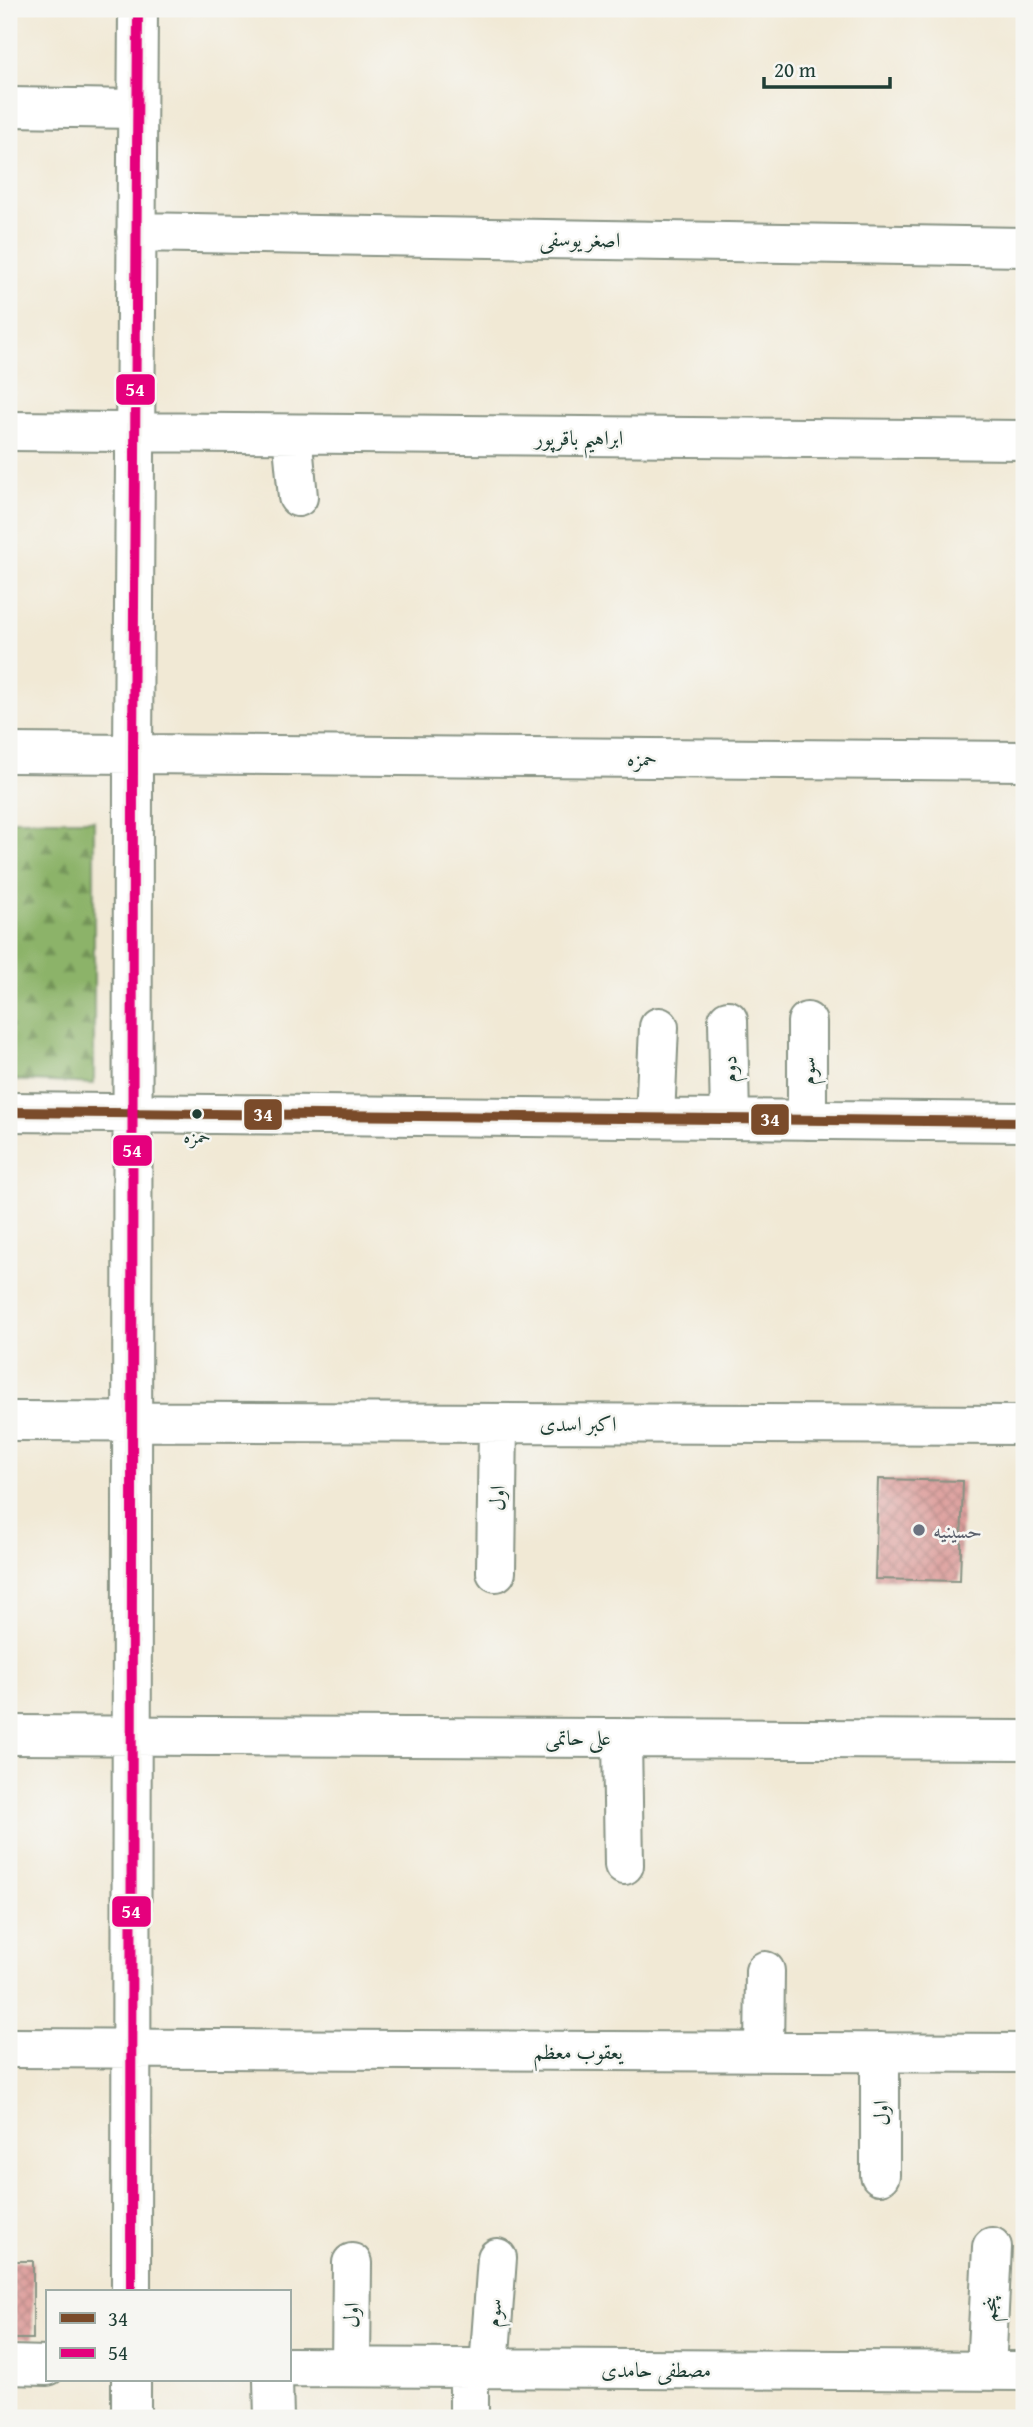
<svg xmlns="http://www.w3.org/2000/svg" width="1033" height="2427" viewBox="0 0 1033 2427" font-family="'Gentium Book Plus',Amiri,serif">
<defs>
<pattern id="forest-firs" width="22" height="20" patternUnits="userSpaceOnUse" patternTransform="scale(1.75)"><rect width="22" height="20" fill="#8cb369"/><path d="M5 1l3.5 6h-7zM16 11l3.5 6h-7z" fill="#729357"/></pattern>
<pattern id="building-cross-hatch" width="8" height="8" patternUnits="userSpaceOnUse" patternTransform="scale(1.75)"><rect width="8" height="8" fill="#d9918f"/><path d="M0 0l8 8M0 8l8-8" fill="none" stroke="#af7876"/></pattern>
</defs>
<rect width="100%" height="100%" fill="#f6f6f2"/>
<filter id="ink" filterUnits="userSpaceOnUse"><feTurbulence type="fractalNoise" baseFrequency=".0143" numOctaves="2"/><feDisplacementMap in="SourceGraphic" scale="14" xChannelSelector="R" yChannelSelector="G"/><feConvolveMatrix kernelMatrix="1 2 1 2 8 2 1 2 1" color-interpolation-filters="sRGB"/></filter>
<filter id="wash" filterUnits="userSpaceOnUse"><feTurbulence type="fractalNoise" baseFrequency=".00686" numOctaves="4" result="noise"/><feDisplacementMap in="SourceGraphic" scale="28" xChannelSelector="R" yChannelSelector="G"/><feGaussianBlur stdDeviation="1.57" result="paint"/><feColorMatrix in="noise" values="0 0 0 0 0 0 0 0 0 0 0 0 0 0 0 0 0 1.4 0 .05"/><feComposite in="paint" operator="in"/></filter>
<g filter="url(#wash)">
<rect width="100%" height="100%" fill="#f1e9d5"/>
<path fill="url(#forest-firs)" stroke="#56784e" stroke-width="2" d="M9 820H94V1084L9 1080Z"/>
<g id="blocks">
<path fill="url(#building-cross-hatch)" d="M878 1479 963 1481 960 1581 875 1579Z
M9 2261H33V2339H9Z"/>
</g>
</g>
<g filter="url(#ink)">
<use href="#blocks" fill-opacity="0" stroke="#889384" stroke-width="2"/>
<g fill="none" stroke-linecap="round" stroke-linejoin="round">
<defs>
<path id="minor" d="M9 107 137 109
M136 232 1024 247
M9 431 1024 440
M292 434 298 497
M9 753 1024 761
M728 1020 730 1119
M9 1112 1024 1122
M655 1118 659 1027
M807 1120V1022
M9 1421 1024 1425
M496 1572 498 1423
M9 1735 1024 1740
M622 1738 624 1865
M9 2048 1024 2053
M764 2052 765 1971
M880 2052V2175
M131 2292 133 754 138 9
M9 2365 47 2366
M289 2367 1024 2371
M351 2367 352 2263
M469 2368V2418
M489 2368 497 2258
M986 2371 992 2247
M273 2380 274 2418
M131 2418V2380"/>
</defs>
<use href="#minor" stroke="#889384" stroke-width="42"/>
<use href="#minor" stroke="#fff" stroke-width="38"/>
<defs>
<path id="bus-1" d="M9 1112 1024 1122"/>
<path id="bus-2" d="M131 2292 133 754 138 9"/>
</defs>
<use href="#bus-1" stroke="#f6f6f2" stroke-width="16"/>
<use href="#bus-2" stroke="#f6f6f2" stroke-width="16"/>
<use href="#bus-1" stroke="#7a4b2a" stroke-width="10"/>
<use href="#bus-2" stroke="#e5007d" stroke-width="10"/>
</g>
</g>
<circle fill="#1f3d34" stroke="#f6f6f2" stroke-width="2.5" cx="197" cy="1114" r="6"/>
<circle fill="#6b7280" stroke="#f6f6f2" stroke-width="2.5" cx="919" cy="1530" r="7"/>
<g text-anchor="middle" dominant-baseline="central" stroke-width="5" stroke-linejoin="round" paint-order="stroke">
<g font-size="19" fill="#1f3d34" stroke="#f6f6f2">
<text x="197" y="1136">حمزه</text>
</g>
<g font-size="21" fill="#1f3d34" stroke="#f6f6f2">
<text transform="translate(580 239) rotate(1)">اصغر یوسفی</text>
<text x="579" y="437">ابراهیم باقرپور</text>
<text x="642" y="758">حمزه</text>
<text transform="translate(729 1069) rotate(-91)">دوم</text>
<text transform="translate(807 1071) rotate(-90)">سوم</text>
<text x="578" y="1423">اکبر اسدی</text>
<text transform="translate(497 1498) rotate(-89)">اول</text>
<text x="578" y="1737">علی حاتمی</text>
<text x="578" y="2051">یعقوب معظم</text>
<text transform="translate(880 2113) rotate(-90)">اول</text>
<text transform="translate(989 2309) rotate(-87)">پنجم</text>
<text transform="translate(493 2313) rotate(-86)">سوم</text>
<text transform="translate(351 2315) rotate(-89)">اول</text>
<text x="656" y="2369">مصطفی حامدی</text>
</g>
<g font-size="21" fill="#5b616d" stroke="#f6f6f2" text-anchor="start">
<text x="933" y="1530">حسینیه</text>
</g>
</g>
<g stroke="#f6f6f2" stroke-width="2.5">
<rect x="115" y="373" width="41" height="33" rx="7" fill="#e5007d"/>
<rect x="243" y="1098" width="40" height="33" rx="7" fill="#7a4b2a"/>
<rect x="750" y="1103" width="40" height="33" rx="7" fill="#7a4b2a"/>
<rect x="112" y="1134" width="41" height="33" rx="7" fill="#e5007d"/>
<rect x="111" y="1895" width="41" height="33" rx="7" fill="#e5007d"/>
</g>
<g font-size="19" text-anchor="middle" font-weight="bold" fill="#fff">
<text x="135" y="396">54</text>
<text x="263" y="1121">34</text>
<text x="770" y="1126">34</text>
<text x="132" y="1157">54</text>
<text x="131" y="1918">54</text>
</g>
<rect width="1033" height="2427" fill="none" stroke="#f6f6f2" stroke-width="35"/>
<rect x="46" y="2290" width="245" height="91" fill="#f6f6f2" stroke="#a0aca6" stroke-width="2"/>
<rect x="60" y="2313" width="35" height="10" fill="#7a4b2a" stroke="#a0aca6" stroke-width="2"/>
<text x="108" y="2326" font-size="21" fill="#1f3d34">34</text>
<rect x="60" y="2348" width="35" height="10" fill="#e5007d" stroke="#a0aca6" stroke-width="2"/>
<text x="108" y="2360" font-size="21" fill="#1f3d34">54</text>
<path d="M764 77v10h126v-10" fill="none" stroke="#1f3d34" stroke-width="3.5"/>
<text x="774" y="77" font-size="21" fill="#1f3d34" stroke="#f6f6f2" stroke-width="5" paint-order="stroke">20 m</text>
</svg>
